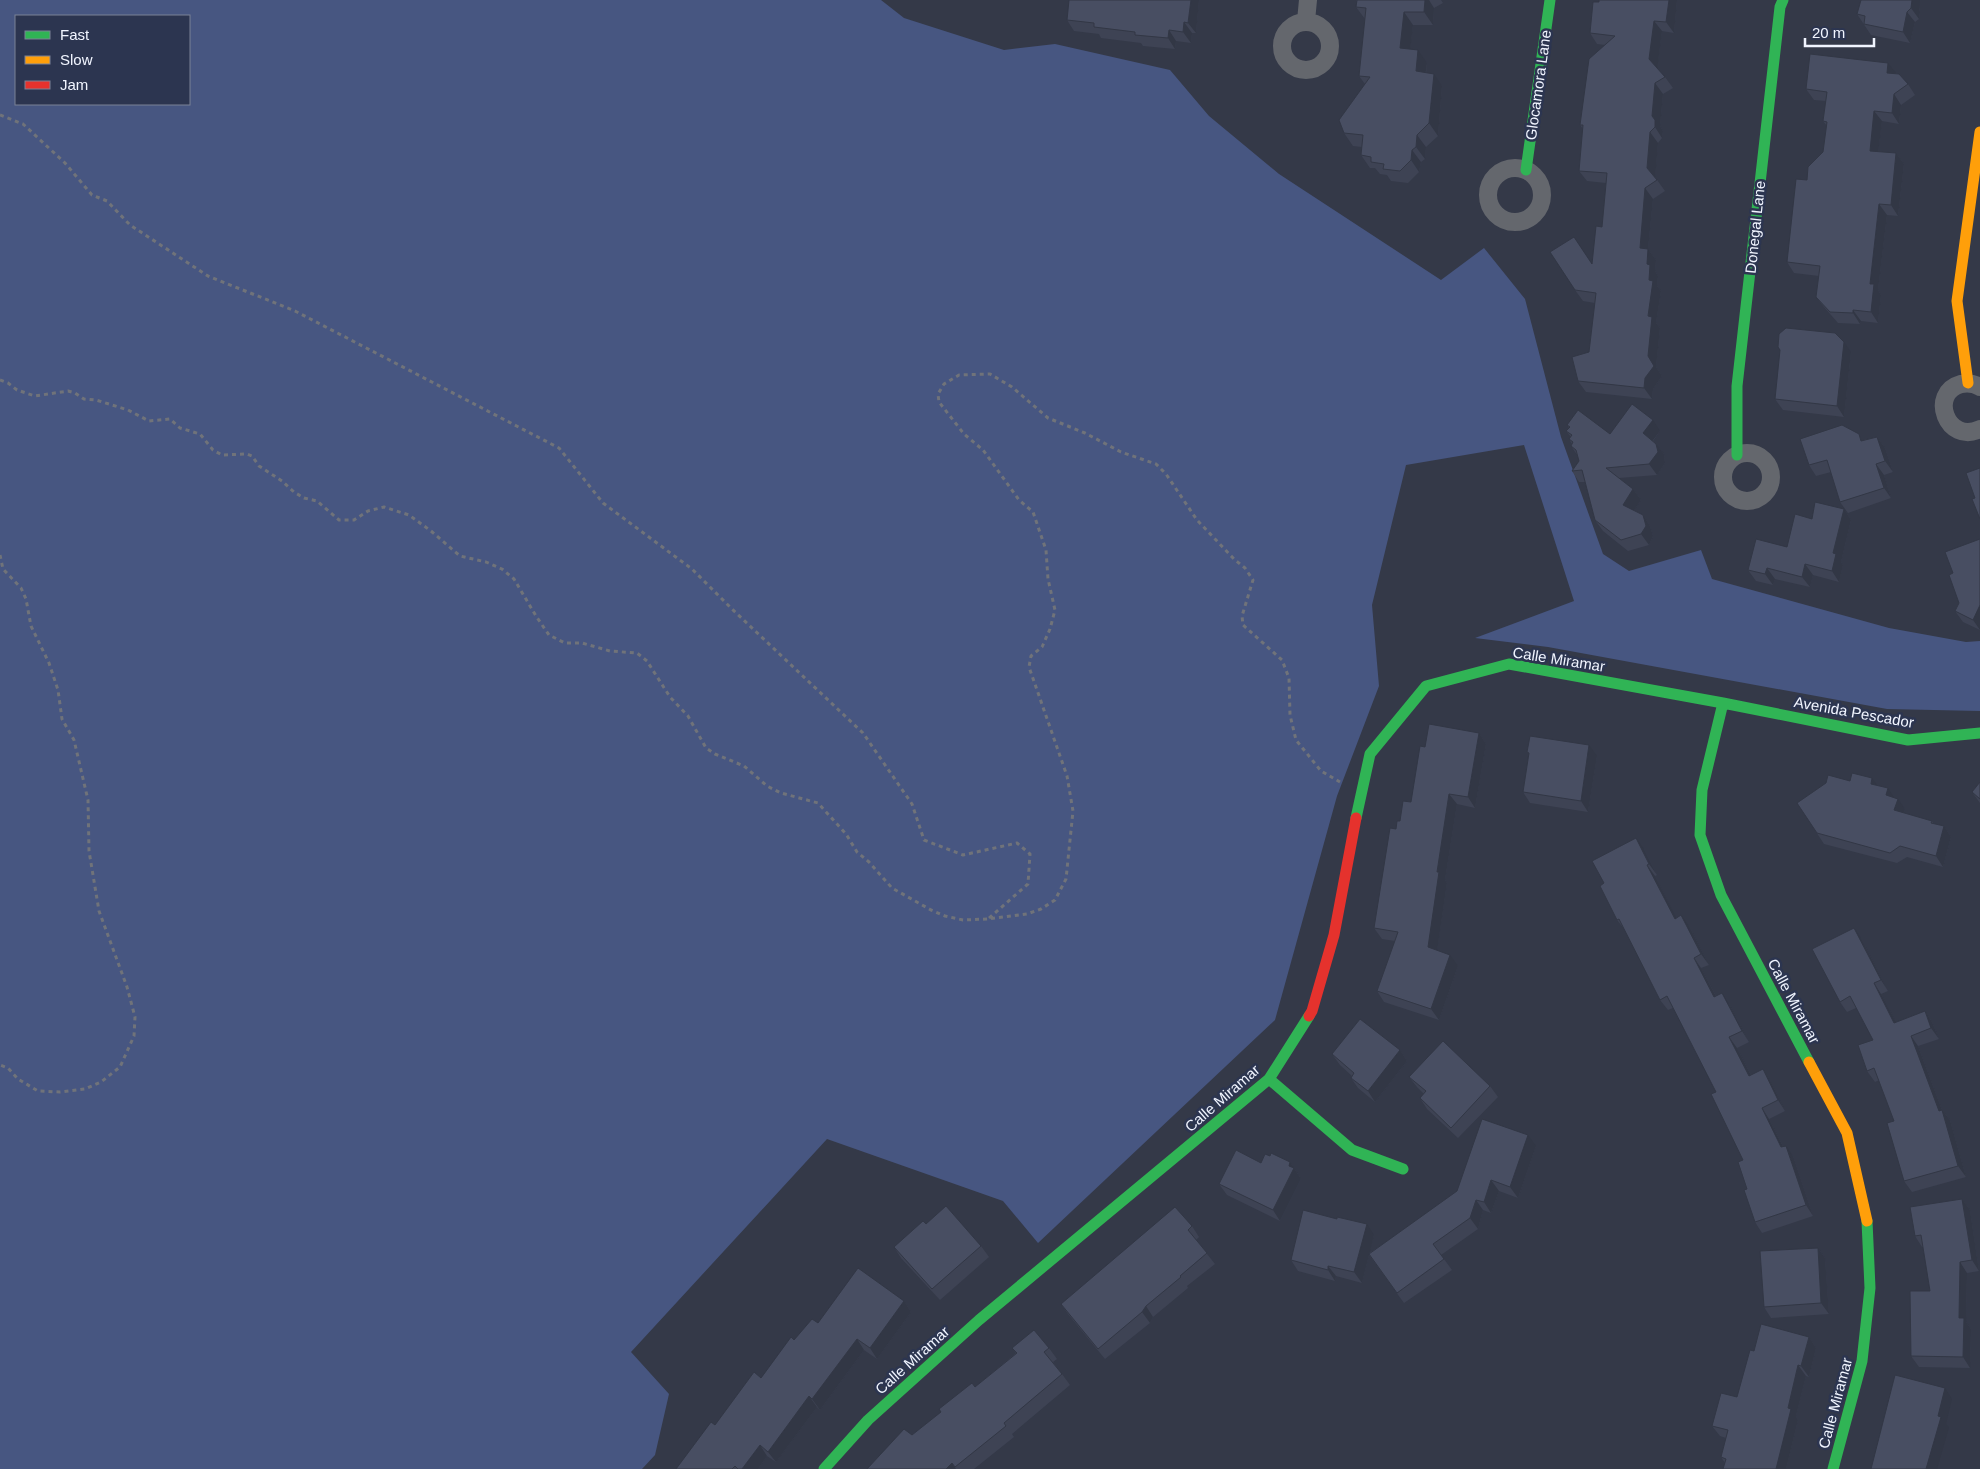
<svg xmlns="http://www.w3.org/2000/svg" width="1980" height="1469" viewBox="0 0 1980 1469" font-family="Helvetica,sans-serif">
<rect width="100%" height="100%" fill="#343948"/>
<path fill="#475681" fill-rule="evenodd" d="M0 0H881L904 18 1004 50 1055 44 1170 70 1209 116 1279 174 1441 280 1484 248 1525 299 1561 437 1603 554 1629 571 1701 550 1712 579 1889 628 1966 642 1980 641V711L1887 709 1548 647 1475 638 1574 601 1524 445 1406 465 1372 605 1379 686 1337 796 1275 1020 1038 1243 1003 1201 827 1139 631 1352 669 1394 655 1455 642 1469H0ZM16 16H189V104H16Z"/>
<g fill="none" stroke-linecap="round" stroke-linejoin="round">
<path stroke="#70737a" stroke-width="3" stroke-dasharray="4 4" stroke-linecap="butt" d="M0 115 23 124 65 163 92 195 107 201 130 225 208 276 295 311 559 448 603 503 692 569 732 609 863 733 912 804 924 840 963 855 1017 843 1030 854 1028 884 988 919
M0 380 8 383 17 390 35 396 68 391 75 393 84 399 96 400 128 410 149 421 170 419 180 428 200 434 213 450 222 455 247 454 252 456 259 466 282 481 294 492 304 498 317 501 339 520H354L368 511 384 507 409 515 431 531 460 556 486 562 502 569 514 579 536 616 549 635 565 643H582L610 651 637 653 647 661 670 697 688 716 706 748 715 754 744 766 767 786 781 793 818 803 846 834 857 852 869 862 892 888 931 910 945 916 963 920 987 919 1027 914 1041 909 1055 900 1066 879 1073 811 1067 776 1029 667 1031 656 1042 647 1050 629 1055 610 1048 579 1046 550 1033 512 1019 500 983 450 964 434 939 402 938 394 944 384 959 375 990 374 1012 387 1048 418 1085 433 1121 452 1156 464 1166 474 1197 520 1234 559 1245 568 1253 580 1242 616 1243 625 1282 660 1289 678 1290 715 1296 740 1321 771 1340 782
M0 555 3 569 21 588 26 599 31 626 49 663 58 690 62 719 74 740 88 800 89 851 99 911 127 987 135 1017 134 1036 120 1067 101 1082 85 1089 60 1092 38 1091 18 1079 8 1068 0 1065"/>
<path stroke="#64676d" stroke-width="18" d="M1306 21 1308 0
M1282 46a24 24 0 1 1 48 0a24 24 0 1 1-48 0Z
M1488 195a27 27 0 1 1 54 0a27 27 0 1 1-54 0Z
M1980 387C1974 383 1968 383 1961 384 1928 393 1947 445 1980 429
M1723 477a24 24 0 1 1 48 0a24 24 0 1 1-48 0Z"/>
<path stroke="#30b455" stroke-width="11" d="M1526 170 1550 0
M1737 455V386L1780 7 1783 0
M1723 703 1702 790 1700 835 1721 895 1809 1062
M1356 818 1370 754 1426 686 1509 664 1723 703 1908 740 1980 733
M1269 1079 1352 1150 1403 1169
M824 1469 868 1420 979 1320 1269 1079 1309 1016
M1833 1469 1862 1361 1870 1288 1867 1221"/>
<path stroke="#ff9f0a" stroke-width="11" d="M1968 383 1957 301 1980 132
M1809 1062 1847 1133 1867 1221"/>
<path stroke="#e5322d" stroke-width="11" d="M1309 1016 1312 1011 1334 935 1356 818"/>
</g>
<path fill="#3e4354" d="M1199 0 1196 33H1192L1191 43 1176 41 1175 49 1143 46 1141 43 1101 38 1099 34 1074 31 1067 20Z
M1356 0H1441L1443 3 1434 8 1433 25H1413L1410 49 1427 63 1426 73 1442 86 1438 136 1426 147 1425 159 1421 162 1419 172 1408 183 1391 181 1387 175 1380 174 1375 168H1370L1361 155 1362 147 1353 146 1344 133 1365 84 1359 76 1365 19 1356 7 1357 2Z
M1677 0 1674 33 1662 31 1657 68 1665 77 1673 88 1663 94 1660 126 1663 131 1662 138 1658 143 1655 177 1665 191 1653 199 1648 249 1656 260 1655 271 1658 276 1657 286 1661 291 1656 323 1660 328 1656 367 1662 376 1653 389 1652 399 1586 392 1578 381 1589 352 1595 303 1583 301 1575 290 1592 264 1602 227 1606 183 1587 181 1579 171 1583 129 1580 125 1605 45 1597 44 1590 33 1599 2Z
M1919 7 1920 12 1919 19 1915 22 1910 43 1871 35 1857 14Z
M1896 73 1908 84 1915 95 1901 105 1899 124 1882 121 1878 152 1896 153 1904 164 1898 216 1887 215 1878 290 1881 295 1878 323 1861 321 1860 324 1838 323 1824 307 1816 297 1819 276 1794 273 1787 262 1823 152 1827 126 1823 121 1826 101 1814 100 1806 89Z
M1851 352 1844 417 1783 410 1775 399Z
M1567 425 1610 434 1660 431 1653 441 1664 454 1665 463 1657 475 1619 478 1633 489 1641 500 1634 510 1643 515 1650 526 1653 536 1649 545 1628 551 1603 531 1595 520 1585 482H1579L1572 471 1579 461 1578 456 1571 446 1572 444 1569 439 1571 437 1566 431 1569 428Z
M1877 437 1885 448 1893 472 1884 475 1891 498 1848 513 1840 502 1831 472 1816 476 1809 465 1863 440Z
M1844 509 1851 520 1841 562 1843 565 1839 582 1813 575 1810 587 1775 579 1773 585 1756 581 1748 570 1787 547 1812 519Z
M1980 539V630L1963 622 1955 611 1959 603 1953 573Z
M1479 733 1486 744 1475 808 1457 804 1445 880 1447 883 1437 950 1458 966 1439 1020 1384 1002 1377 991 1395 941 1382 939 1374 928 1396 829 1411 802 1425 747Z
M1527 752 1597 756 1588 812 1530 803 1523 792 1529 754Z
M1850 781 1877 785 1894 798 1905 809 1904 813 1932 821 1934 824 1944 826 1951 837 1943 867 1907 857 1897 863 1824 844 1797 803Z
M1980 782V803L1972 792Z
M1644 849 1657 875 1655 876 1676 918 1689 926 1709 965 1701 968 1716 996 1729 1004 1749 1042 1737 1048 1751 1075 1763 1069 1770 1080 1785 1111 1769 1119 1783 1146 1793 1156 1813 1216 1762 1233 1755 1222 1747 1189 1743 1160 1716 1092 1673 1008 1668 1010 1660 1000 1625 930 1617 920Z
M1861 938 1888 991 1881 994 1896 1022 1925 1011 1932 1022 1939 1039 1918 1046 1942 1110 1950 1120 1966 1177 1912 1192 1904 1181 1894 1121 1879 1080 1875 1082 1867 1071 1873 1040 1856 1008 1847 1012 1840 1002Z
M1400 1050 1407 1061 1375 1102 1358 1088 1351 1078 1352 1076 1340 1065 1332 1054Z
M1409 1077 1490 1086 1498 1097 1458 1138 1427 1109 1420 1098 1424 1094 1417 1087Z
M1536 1146 1518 1198 1499 1191 1491 1213 1483 1210 1478 1229 1441 1255 1452 1270 1404 1303 1369 1255 1362 1283 1336 1276 1335 1281 1298 1271 1291 1260 1374 1235 1369 1253Z
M1270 1156 1290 1162 1301 1179 1280 1221 1227 1195 1219 1184 1261 1163Z
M1962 1199 1970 1210 1979 1271 1967 1273 1966 1322 1971 1329 1970 1368 1919 1367 1911 1356 1930 1291 1923 1247H1922L1915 1236Z
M926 1224 981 1246 989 1257 940 1300 901 1258 894 1247Z
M1192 1226 1199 1237 1196 1240 1215 1264 1187 1286 1188 1288 1153 1317 1150 1323 1105 1359 1068 1314 1061 1304Z
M1818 1248 1825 1258 1829 1314 1771 1318 1764 1307Z
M904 1301 911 1312 877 1359 864 1350 820 1410 817 1407 776 1462 767 1456 758 1469H676L715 1425 761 1378 794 1340Z
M1809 1337 1816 1348 1809 1377 1806 1376 1796 1416 1798 1420 1786 1469H1723L1725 1463 1721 1457 1726 1438 1720 1436 1712 1426 1737 1397 1754 1351Z
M1012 1348H1049L1057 1359 1053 1362 1062 1374 1070 1385 1012 1434 1014 1437 974 1469H867L975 1387 1016 1353Z"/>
<path fill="#323745" d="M1191 0H1199L1196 33 1188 23Z
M1425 0H1429L1434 8 1433 25 1424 12Z
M1669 0H1677L1674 33 1666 22Z
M1912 0H1920L1919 7 1920 12 1919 19 1911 8Z
M1404 12 1413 25 1409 60 1400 48Z
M1907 12 1915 22 1910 43 1903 32Z
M1654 21 1662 31 1657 70 1649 59Z
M1184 22 1192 33 1191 43 1183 32Z
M1169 30 1176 41 1175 49 1168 38Z
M1418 50 1427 63 1424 84 1416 71Z
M1888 63 1896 73 1895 84 1887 73Z
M1434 74 1442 86 1438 136 1429 123Z
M1655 83 1663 94 1660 126 1663 131 1662 138 1655 127 1652 116Z
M1894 94 1901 105 1899 124 1892 113Z
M1874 111 1882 121 1877 162 1870 151Z
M1650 132 1658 143 1655 179 1647 168Z
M1417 135 1426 147 1425 159 1416 147Z
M1412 150 1421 162 1419 172 1411 160Z
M1896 153 1904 164 1898 216 1891 205Z
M1645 188 1653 199 1648 249 1656 260 1655 271 1658 276 1657 286 1661 291 1656 323 1660 328 1656 367 1662 376 1653 389 1652 399 1644 388 1648 356 1649 280 1647 264 1640 248Z
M1879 204 1887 215 1878 290 1881 295 1878 323 1871 312 1870 284Z
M1853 310 1861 321 1860 324 1853 313Z
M1844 342 1851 352 1844 417 1837 406Z
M1653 420 1660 431 1650 444 1643 433Z
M1877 437 1885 448 1893 472 1885 461Z
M1656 444 1664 454 1665 463 1657 475 1649 464Z
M1876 464 1884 475 1891 498 1884 488Z
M1633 489 1641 500 1630 516 1623 505Z
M1844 509 1851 520 1841 562 1843 565 1839 582 1832 571 1833 553Z
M1643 515 1650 526 1653 536 1649 545 1641 534Z
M1805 564 1813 575 1810 587 1802 577Z
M1767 568 1775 579 1773 585 1765 574Z
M1980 605V630L1973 620Z
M1479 733 1486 744 1475 808 1468 797Z
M1589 745 1597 756 1588 812 1581 801Z
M1872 778 1880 789 1871 784Z
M1888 788 1895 799 1886 795Z
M1449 794 1457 804 1445 880 1447 883 1436 958 1428 947 1437 872Z
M1898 799 1905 809 1902 821 1894 810Z
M1944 826 1951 837 1943 867 1936 856Z
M1636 838 1644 849 1657 875 1649 864Z
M1647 865 1655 876 1682 929 1675 919Z
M1681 915 1689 926 1709 965 1701 954Z
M1854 928 1861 938 1888 991 1881 980Z
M1450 955 1458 966 1439 1020 1431 1009Z
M1694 958 1701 968 1722 1008 1714 997Z
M1874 983 1881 994 1902 1033 1894 1023Z
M1722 993 1729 1004 1749 1042 1742 1031Z
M1925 1011 1932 1022 1939 1039 1931 1028Z
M1911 1036 1918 1046 1942 1110 1950 1120 1966 1177 1958 1166Z
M1729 1037 1737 1048 1757 1087 1749 1076Z
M1400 1050 1407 1061 1375 1102 1368 1091Z
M1763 1069 1770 1080 1785 1111 1778 1100Z
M1762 1108 1769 1119 1789 1158 1781 1147Z
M1528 1135 1536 1146 1518 1198 1510 1187Z
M1786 1146 1793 1156 1813 1216 1806 1205Z
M1290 1162 1301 1179 1280 1221 1273 1210Z
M1491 1180 1499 1191 1491 1213 1484 1202Z
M1962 1199 1970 1210 1979 1271 1972 1260Z
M1476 1200 1483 1210 1478 1229 1470 1218Z
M1367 1224 1374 1235 1362 1283 1354 1272Z
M1818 1248 1825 1258 1829 1314 1821 1303Z
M1960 1262 1967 1273 1966 1322 1971 1329 1970 1368 1963 1357 1959 1318Z
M1328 1266 1336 1276 1335 1281 1328 1270Z
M904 1301 911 1312 877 1359 870 1348Z
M1146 1306 1153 1317 1150 1323 1142 1312Z
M1809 1337 1816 1348 1809 1377 1801 1366Z
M857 1339 864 1350 820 1410 812 1399Z
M1798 1365 1806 1376 1796 1416 1798 1420 1786 1469H1776L1788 1408Z
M1945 1388 1952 1399 1946 1424 1949 1427 1937 1469H1926L1938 1416Z
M809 1396 817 1407 776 1462 768 1452Z
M760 1445 767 1456 758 1469H742Z
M952 1463 956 1469H946Z"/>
<path fill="#484e62" stroke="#323745" d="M1069 0H1191L1188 23 1184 22 1183 32 1169 30 1168 38 1135 35V32L1094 27V23L1067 20Z
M1357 0H1425L1424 12H1404L1400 48 1418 50 1416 71 1434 74 1429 123 1417 135 1416 147 1412 150 1411 160 1400 171 1383 169 1384 164 1371 162V157L1361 155 1363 135 1344 133 1339 120 1370 77 1359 76 1366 8 1356 7Z
M1599 0H1669L1666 22 1654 21 1649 59 1665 77 1655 83 1652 116 1655 120V127L1650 132 1647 168 1657 180 1645 188 1640 248 1648 249 1647 264 1650 265 1649 280 1653 281 1648 316 1652 317 1648 356 1654 366 1645 378 1644 388 1578 381 1572 357 1589 352 1596 293 1575 290 1550 252 1574 237 1592 264 1596 226 1602 227 1607 173 1579 171 1583 125H1580L1589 59 1615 36 1590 33 1593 2H1599Z
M1861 0H1912L1911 8 1907 12 1903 32 1864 24 1865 16 1857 14Z
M1810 54 1888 63 1887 73 1899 74 1908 84 1894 94 1892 113 1874 111 1870 151 1896 153 1891 205 1879 204 1870 284H1874L1871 312 1853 310V313L1830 312 1816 297 1820 266 1787 262 1796 179 1807 180 1808 167 1823 152 1827 122 1823 121 1827 92 1806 89Z
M1786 328 1835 333 1844 342 1837 406 1775 399 1780 350 1778 347 1779 334Z
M1632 404 1653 420 1643 433 1656 444 1658 452 1649 464 1606 468 1633 489 1623 505 1643 515 1646 526 1641 534 1621 540 1595 520 1582 470 1572 471 1579 461 1576 450 1571 446 1573 442 1569 439 1572 435 1566 431 1570 427 1567 425 1578 410 1610 434Z
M1842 425 1859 434 1861 441 1877 437 1885 461 1876 464 1884 488 1840 502 1827 460 1809 465 1800 439Z
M1980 468V519L1972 499 1975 498 1966 473Z
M1815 502 1844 509 1833 553 1836 554 1832 571 1805 564 1802 577 1767 568 1765 574 1748 570 1756 539 1787 547 1795 514 1812 519Z
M1980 539V605L1973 620 1955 611 1959 603 1949 575 1953 573 1945 552Z
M1429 724 1479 733 1468 797 1449 794 1437 872H1439L1428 947 1450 955 1431 1009 1377 991 1398 932 1374 928 1390 828 1396 829 1397 821H1400L1403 801 1411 802 1420 746 1425 747Z
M1530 736 1589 745 1581 801 1523 792 1529 753 1527 752Z
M1852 773 1872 778 1871 784 1888 788 1886 795 1898 799 1894 810 1932 821 1931 823 1944 826 1936 856 1900 846 1890 853 1817 833 1797 803 1826 783 1828 775 1850 781Z
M1980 782V799L1972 792Z
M1636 838 1649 864 1647 865 1675 919 1681 915 1701 954 1694 958 1714 997 1722 993 1742 1031 1729 1037 1749 1076 1763 1069 1778 1100 1762 1108 1781 1147 1786 1146 1806 1205 1755 1222 1744 1190 1747 1189 1738 1162 1743 1160 1711 1094 1716 1092 1667 996 1660 1000 1619 919 1617 920 1600 886 1604 883 1592 861Z
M1854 928 1881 980 1874 983 1894 1023 1925 1011 1931 1028 1911 1036 1939 1111 1942 1110 1958 1166 1904 1181 1887 1123 1894 1121 1874 1068 1867 1071 1858 1045 1873 1040 1850 996 1840 1002 1812 949Z
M1360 1019 1400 1050 1368 1091 1351 1078 1354 1073 1332 1054Z
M1443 1041 1490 1086 1451 1128 1420 1098 1426 1091 1409 1077Z
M1482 1119 1528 1135 1510 1187 1491 1180 1484 1202 1476 1200 1470 1218 1433 1244 1444 1259 1397 1293 1369 1254 1457 1191Z
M1236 1150 1261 1163 1265 1154 1270 1156 1271 1153 1290 1162 1289 1166 1294 1168 1273 1210 1219 1184Z
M1962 1199 1972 1260 1960 1262 1959 1318H1964L1963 1357 1911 1356 1910 1291H1930L1921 1235 1915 1236 1910 1207Z
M946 1206 981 1246 932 1289 894 1247 923 1221 926 1224Z
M1175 1207 1192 1226 1188 1230 1207 1253 1180 1276 1181 1277 1146 1306 1142 1312 1098 1349 1061 1304Z
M1303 1210 1337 1219V1217L1367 1224 1354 1272 1328 1266V1270L1291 1260Z
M1818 1248 1821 1303 1764 1307 1760 1251Z
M858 1268 904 1301 870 1348 857 1339 812 1399 809 1396 768 1452 760 1445 742 1469H738L735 1466 732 1469H676L711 1422 715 1425 754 1372 761 1378 791 1337 794 1340 812 1319 818 1323Z
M1761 1324 1809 1337 1801 1366 1798 1365 1788 1408 1791 1409 1776 1469H1723L1726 1459 1721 1457 1728 1430 1712 1426 1721 1393 1737 1397 1750 1350 1754 1351Z
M1034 1330 1049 1348 1044 1352 1062 1374 1004 1423 1006 1426 955 1467 952 1463 946 1469H867L904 1429 912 1435 941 1412 939 1409 972 1383 975 1387 1017 1353 1012 1348Z
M1895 1375 1945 1388 1938 1416 1941 1417 1926 1469H1871Z"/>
<g text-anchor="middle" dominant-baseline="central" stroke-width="5" stroke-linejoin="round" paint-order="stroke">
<g font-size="15" fill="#f1f5ff" stroke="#2c3550">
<text transform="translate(1538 85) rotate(-82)">Glocamora Lane</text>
<text transform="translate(1755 227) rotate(-84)">Donegal Lane</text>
<text transform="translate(1559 659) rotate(9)">Calle Miramar</text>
<text transform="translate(1854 712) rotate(10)">Avenida Pescador</text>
<text transform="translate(1794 1001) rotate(62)">Calle Miramar</text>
<text transform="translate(1222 1098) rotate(-41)">Calle Miramar</text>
<text transform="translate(912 1360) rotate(-42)">Calle Miramar</text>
<text transform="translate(1835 1403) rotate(-75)">Calle Miramar</text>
</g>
</g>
<rect x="15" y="15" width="175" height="90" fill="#2c3550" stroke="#7b8296"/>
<rect x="25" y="31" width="25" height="8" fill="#30b455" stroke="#7b8296"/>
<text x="60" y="40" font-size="15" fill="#f1f5ff">Fast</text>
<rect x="25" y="56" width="25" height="8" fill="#ff9f0a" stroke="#7b8296"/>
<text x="60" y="65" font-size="15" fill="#f1f5ff">Slow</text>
<rect x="25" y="81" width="25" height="8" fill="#e5322d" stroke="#7b8296"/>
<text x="60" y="90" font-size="15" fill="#f1f5ff">Jam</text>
<path d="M1805 38v8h69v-8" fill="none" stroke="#f1f5ff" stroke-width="2.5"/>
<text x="1812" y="38" font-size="15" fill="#f1f5ff" stroke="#2c3550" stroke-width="4" paint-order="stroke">20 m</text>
</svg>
